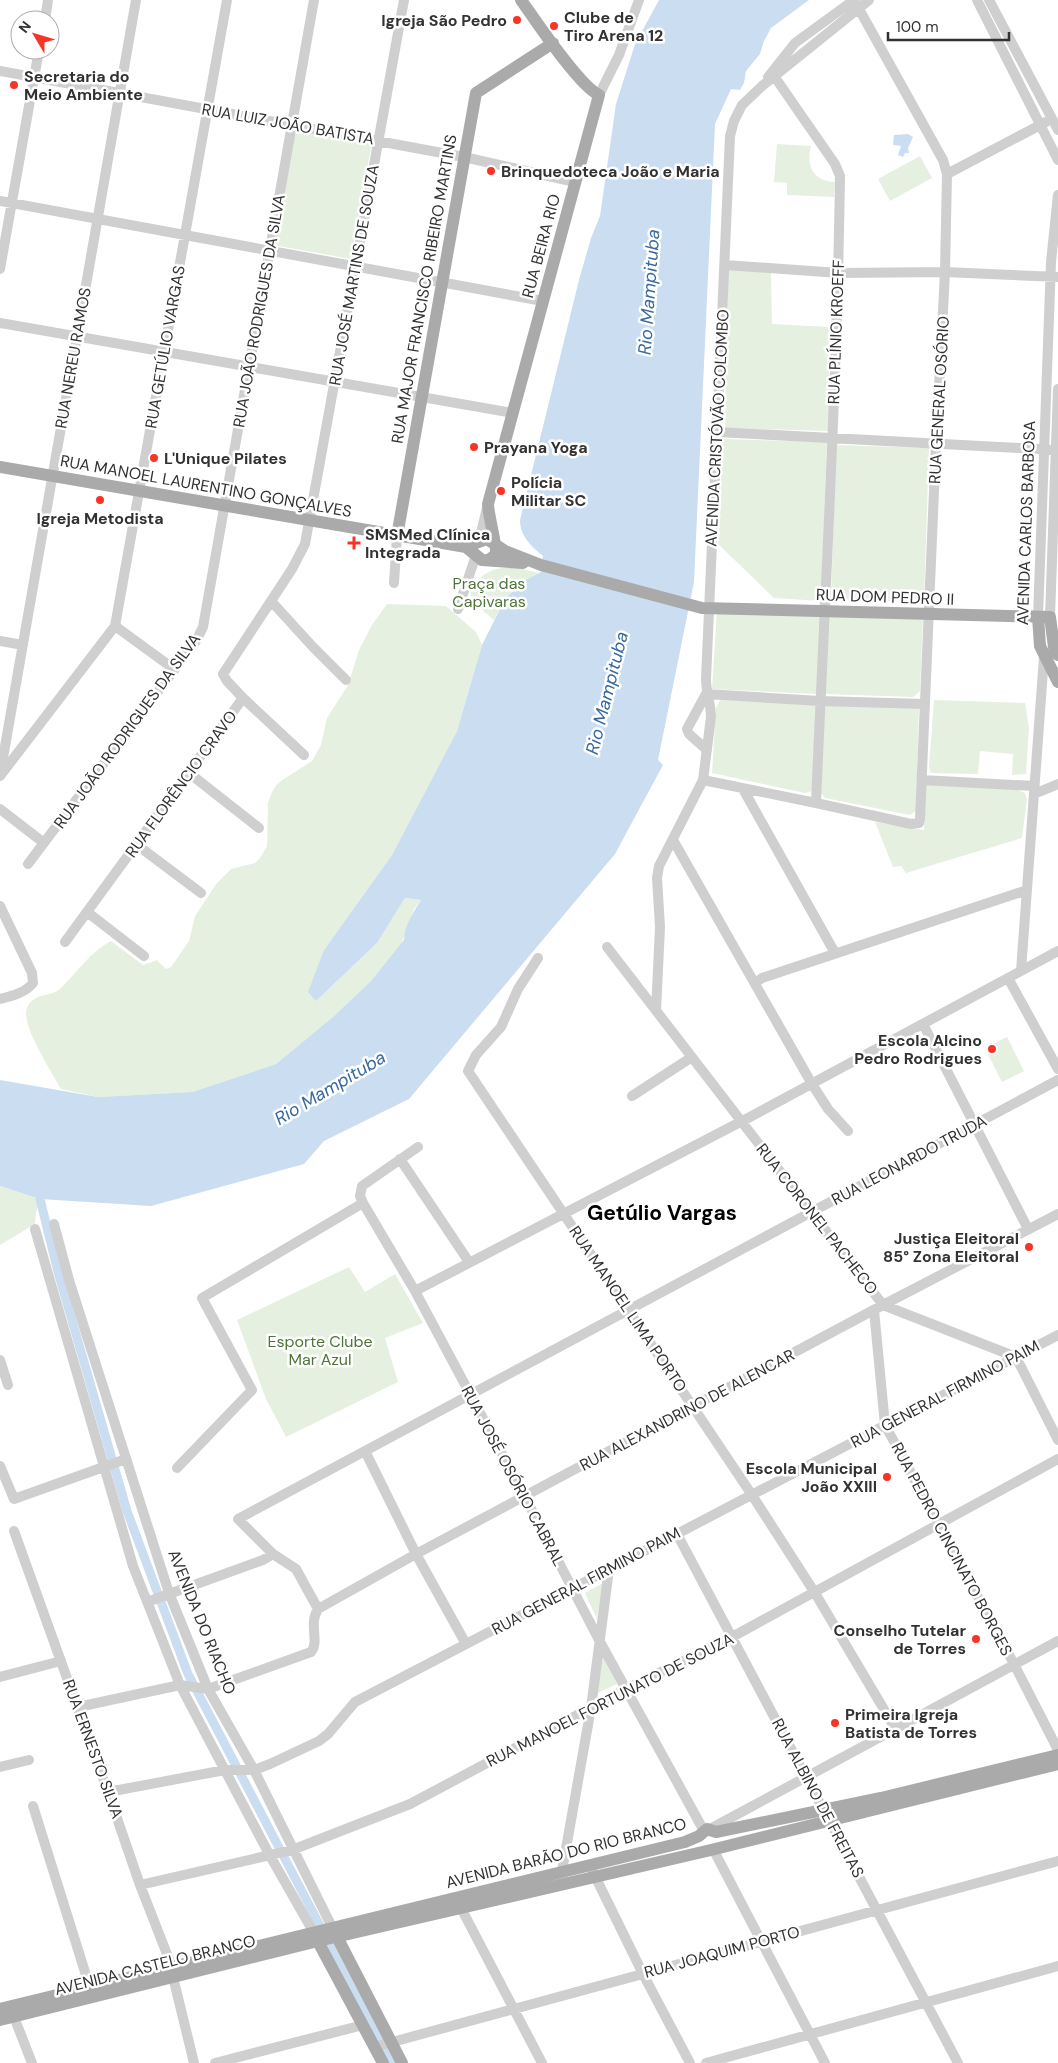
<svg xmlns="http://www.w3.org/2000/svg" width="1058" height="2063" viewBox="0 0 1058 2063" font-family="'DM Sans',sans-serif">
<rect width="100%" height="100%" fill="#fff"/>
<path fill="#e6f0e0" d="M294 128 372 142 351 259 273 245Z
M777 144 811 146C806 166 813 181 835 182L834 197 787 195V183L774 182Z
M920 156 932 178 890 201 878 179Z
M728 270 771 272 772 324 829 327V431L725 428Z
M723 439 827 442 821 601 774 598 718 544Z
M836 445 929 448 924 602 831 599Z
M502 568H519L539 573C514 586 506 596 494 620L473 602 470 591C477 578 487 570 502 568Z
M387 604 446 606 476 632 482 645 457 731 392 855 324 950 316 1001 377 943 405 898 421 900 414 909 401 945 371 981 334 1016 276 1064 192 1092 98 1097 61 1089C52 1073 25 1030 26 1013 26 1008 29 1003 33 1000 42 993 53 996 61 988 77 972 90 952 111 941L143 965 157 960 166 969 171 967 189 941 195 916 217 883 231 869 255 863 260 858 267 846 268 803 272 792 277 784 287 777 312 761 321 745 327 718 348 685 359 650 372 625Z
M717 609 821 615 816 694 712 689Z
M828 615 923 618 920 691 913 697 825 694Z
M720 700 816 703 812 791 805 793 712 773 716 708Z
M934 700 1025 703 1029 728 1026 774 1012 775 1013 754 980 751 978 774 931 773 929 767Z
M825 704 919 708 916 811 910 815 825 798 821 793Z
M930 782 1018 790 1025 793 1027 799 1022 838 906 873 901 866 893 867 875 822 924 830 925 786Z
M1007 1037 1024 1071 1002 1082 985 1048Z
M0 1186 40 1199 36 1213 35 1224 0 1245Z
M349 1267 365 1292 395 1274 423 1323 385 1338 398 1382 286 1437 266 1399 237 1320Z
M603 1583 597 1619 585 1593Z
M602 1655 617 1684 596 1694Z"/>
<path fill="#cbddf1" d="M659 0H809L771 28 764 41 760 54 746 71 744 83 740 90 731 89 715 124 694 582 658 760 663 765 615 854 409 1099 324 1141 304 1164 151 1206 40 1199 0 1186V1080L98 1097 192 1092 276 1064 334 1016 371 981 404 940C404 926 414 911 421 900L405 898 377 943 316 1001 308 992 324 950 392 855 457 731 482 645 505 599 522 582 541 572 543 556C531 546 520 536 520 520L579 280 591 238 600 216 616 104 635 44Z
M908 134 913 137 908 148 909 153H905L903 157 898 155 901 146 893 145 894 135Z"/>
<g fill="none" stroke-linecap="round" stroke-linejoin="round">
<path stroke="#cbddf1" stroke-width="9" d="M40 1199 58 1272 127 1511 188 1674 392 2063"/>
<path stroke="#cfcfcf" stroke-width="10" d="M977 0 1058 160
M989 0 1058 130
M45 20 48 0
M0 71 464 157 575 182
M772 73 835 164 840 176C837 385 825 594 816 803
M768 77 795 43 854 0
M599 95 619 55 639 0
M947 174 1046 122
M0 201 543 301
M725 265 839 273 945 272 1058 277
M0 269 39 50
M0 323 513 413
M717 432 1058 450
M479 541 487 508
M394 583 397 536
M271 601 313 647 346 680
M458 609 476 555
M1038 617 1051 262 1058 195
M1050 617 1058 389
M115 626 174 669
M0 641 23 645
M706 694 820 701 925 704
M706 694 687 729 689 734 707 750
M243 698 304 755
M189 773 259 828
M0 775 136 0
M0 776 115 626 227 0
M703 780 816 803 911 824 919 823 920 819 936 444 945 272 947 174 943 160 854 0
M922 780 1034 786
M743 789 835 953
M1034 794 1058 784
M0 809 44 843
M673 840 812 1084 828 1109 848 1131
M137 845 201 893
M28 864 196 641 203 627 314 0
M0 906 32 973 33 983C25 993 12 996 0 999
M87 912 144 956
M65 942 243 698 227 681 223 674 292 569 305 544 404 0
M607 947 883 1305 1016 1357 1058 1440
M538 958 518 989 501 1027 476 1055 468 1071 752 1495 815 1593 895 1728
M1021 971 1044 657
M1008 978 1058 1069
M755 983 762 978 1027 890
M656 1011 660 927 657 878 659 866 703 780 711 717C711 704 706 693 706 679L730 136 734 121 742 105 762 86 869 0
M923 1024 1028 1229
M632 1096 692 1057
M400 1159 469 1262
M363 1203 415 1291 525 1497 599 1640 704 1831
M54 1224 69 1280 169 1593 208 1689 254 1770 333 1929
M35 1229 133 1566 180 1685 269 1854 314 1933
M415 1291 750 1117 1058 951
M874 1310 885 1425 1014 1664 1058 1750
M0 1360 8 1385
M365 1451 416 1554 466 1644
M0 1466 14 1499 126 1459
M177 1468 252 1390 202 1298 363 1203 360 1196 362 1186 418 1147
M14 1531 108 1792 140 1885 172 1967
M677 1534 958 2063
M147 1602 263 1560 273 1554
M318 1609 416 1554 883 1305 1058 1214
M0 1677 61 1661
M78 1707 180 1685 208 1689 311 1652C320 1641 308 1625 318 1609L296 1569 273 1554 238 1519 1058 1080
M0 1767 29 1760
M108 1792 225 1770H254L270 1764 319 1741 328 1734 355 1702 1058 1335
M33 1806 90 1988
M710 1829 1058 1641
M713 1849 825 2063
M592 1870 643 1974 690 2063
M562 1871 591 1708 609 1569
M140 1885 292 1850 410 1804 626 1689 732 1637 1058 1459
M461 1908 542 2063
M173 1977 194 2063
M14 2017 32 2063
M374 2047 1058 1861
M215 2063 363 2025
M706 2063 1058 1966"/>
<path stroke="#aaa" stroke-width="12" d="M0 467 466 547 482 560 523 563
M397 536 476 93 553 43
M466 547 487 539 505 551 541 565 702 608 1050 617 1054 647 1058 655
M488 560C492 558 495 556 496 552 497 549 488 513 488 504L599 95C579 86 536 21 521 0
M1038 617 1040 646 1058 682
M334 1931 402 2063
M315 1936 383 2063
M0 2009 685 1842 699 1836 707 1829 716 1832 881 1798 1058 1755
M0 2020 318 1941 711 1850 1058 1764"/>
</g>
<g fill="#f63428" stroke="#fff" stroke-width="2">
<circle cx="517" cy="20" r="5"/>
<circle cx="554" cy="26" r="5"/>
<circle cx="14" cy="85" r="5"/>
<circle cx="491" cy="171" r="5"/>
<circle cx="474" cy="447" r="5"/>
<circle cx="154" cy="458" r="5"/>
<circle cx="501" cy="491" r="5"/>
<circle cx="100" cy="500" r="5"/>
<path d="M351.5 535.5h5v5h5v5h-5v5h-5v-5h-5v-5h5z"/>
<circle cx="992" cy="1049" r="5"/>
<circle cx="1029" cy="1247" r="5"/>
<circle cx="887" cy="1477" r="5"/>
<circle cx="976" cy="1639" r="5"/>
<circle cx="835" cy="1723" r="5"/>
</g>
<g text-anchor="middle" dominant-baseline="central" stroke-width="5" stroke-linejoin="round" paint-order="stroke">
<g font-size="16" font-weight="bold" fill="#323232" stroke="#fff" text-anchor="start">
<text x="564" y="17">Clube de<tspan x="564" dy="18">Tiro Arena 12</tspan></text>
<text x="507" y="20" text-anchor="end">Igreja São Pedro</text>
<text x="24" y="76">Secretaria do<tspan x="24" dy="18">Meio Ambiente</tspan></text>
<text x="501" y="171">Brinquedoteca João e Maria</text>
<text x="484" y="447">Prayana Yoga</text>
<text x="164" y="458">L'Unique Pilates</text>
<text x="511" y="482">Polícia<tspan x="511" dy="18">Militar SC</tspan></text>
<text x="100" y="518" text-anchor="middle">Igreja Metodista</text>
<text x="365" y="534">SMSMed Clínica<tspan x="365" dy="18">Integrada</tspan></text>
<text x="982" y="1040" text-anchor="end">Escola Alcino<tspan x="982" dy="18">Pedro Rodrigues</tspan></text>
<text x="1019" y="1238" text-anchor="end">Justiça Eleitoral<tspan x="1019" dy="18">85° Zona Eleitoral</tspan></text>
<text x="877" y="1468" text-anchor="end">Escola Municipal<tspan x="877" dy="18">João XXIII</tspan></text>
<text x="966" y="1630" text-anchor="end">Conselho Tutelar<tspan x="966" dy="18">de Torres</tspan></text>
<text x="845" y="1714">Primeira Igreja<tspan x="845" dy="18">Batista de Torres</tspan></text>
</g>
<g font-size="16" fill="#323232" stroke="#fff">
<text transform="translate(288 124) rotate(10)">RUA LUIZ JOÃO BATISTA</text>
<text transform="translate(541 246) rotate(-75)">RUA BEIRA RIO</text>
<text transform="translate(354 275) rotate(-80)">RUA JOSÉ MARTINS DE SOUZA</text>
<text transform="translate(424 289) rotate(-80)">RUA MAJOR FRANCISCO RIBEIRO MARTINS</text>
<text transform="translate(259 311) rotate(-80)">RUA JOÃO RODRIGUES DA SILVA</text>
<text transform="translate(836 332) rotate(-88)">RUA PLÍNIO KROEFF</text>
<text transform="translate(165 347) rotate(-80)">RUA GETÚLIO VARGAS</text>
<text transform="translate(73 358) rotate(-80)">RUA NEREU RAMOS</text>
<text transform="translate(939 400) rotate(-87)">RUA GENERAL OSÓRIO</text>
<text transform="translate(717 428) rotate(-87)">AVENIDA CRISTÓVÃO COLOMBO</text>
<text transform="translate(206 486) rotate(10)">RUA MANOEL LAURENTINO GONÇALVES</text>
<text transform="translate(1026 523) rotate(-88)">AVENIDA CARLOS BARBOSA</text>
<text transform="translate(885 597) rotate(2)">RUA DOM PEDRO II</text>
<text transform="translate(127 731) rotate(-54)">RUA JOÃO RODRIGUES DA SILVA</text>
<text transform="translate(181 784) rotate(-54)">RUA FLORÊNCIO CRAVO</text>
<text transform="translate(909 1160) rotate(-28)">RUA LEONARDO TRUDA</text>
<text transform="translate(817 1219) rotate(52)">RUA CORONEL PACHECO</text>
<text transform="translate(628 1309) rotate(56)">RUA MANOEL LIMA PORTO</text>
<text transform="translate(945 1394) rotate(-28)">RUA GENERAL FIRMINO PAIM</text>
<text transform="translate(687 1410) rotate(-28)">RUA ALEXANDRINO DE ALENCAR</text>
<text transform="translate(513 1476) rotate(62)">RUA JOSÉ OSÓRIO CABRAL</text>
<text transform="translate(952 1549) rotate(62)">RUA PEDRO CINCINATO BORGES</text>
<text transform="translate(586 1581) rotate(-28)">RUA GENERAL FIRMINO PAIM</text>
<text transform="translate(202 1622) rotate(68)">AVENIDA DO RIACHO</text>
<text transform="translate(610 1700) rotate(-27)">RUA MANOEL FORTUNATO DE SOUZA</text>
<text transform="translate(93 1749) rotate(70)">RUA ERNESTO SILVA</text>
<text transform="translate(818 1798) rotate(62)">RUA ALBINO DE FREITAS</text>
<text transform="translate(566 1853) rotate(-14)">AVENIDA BARÃO DO RIO BRANCO</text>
<text transform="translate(722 1952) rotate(-15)">RUA JOAQUIM PORTO</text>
<text transform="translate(155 1965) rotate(-14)">AVENIDA CASTELO BRANCO</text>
</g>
<g font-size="16" fill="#4e743a" stroke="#fff">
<text x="489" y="583">Praça das<tspan x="489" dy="18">Capivaras</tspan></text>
<text x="320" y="1341">Esporte Clube<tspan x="320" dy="18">Mar Azul</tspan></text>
</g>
<g font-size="18" font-style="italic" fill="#37699e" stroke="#fff">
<text transform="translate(649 292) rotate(-86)">Rio Mampituba</text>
<text transform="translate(607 693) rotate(-76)">Rio Mampituba</text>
<text transform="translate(330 1088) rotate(-31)">Rio Mampituba</text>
</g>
<g font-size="21" font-weight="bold" fill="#000" stroke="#fff">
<text x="662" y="1213">Getúlio Vargas</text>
</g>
</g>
<g transform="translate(35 35) rotate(308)"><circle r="24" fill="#ffffff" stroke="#adadad"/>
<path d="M0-4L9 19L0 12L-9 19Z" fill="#f63428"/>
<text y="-8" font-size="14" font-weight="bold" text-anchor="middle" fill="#323232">N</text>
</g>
<path d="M888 32v8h121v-8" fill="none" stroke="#323232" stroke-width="2.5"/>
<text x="896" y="32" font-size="15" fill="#323232" stroke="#ffffff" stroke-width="4" paint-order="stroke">100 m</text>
</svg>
